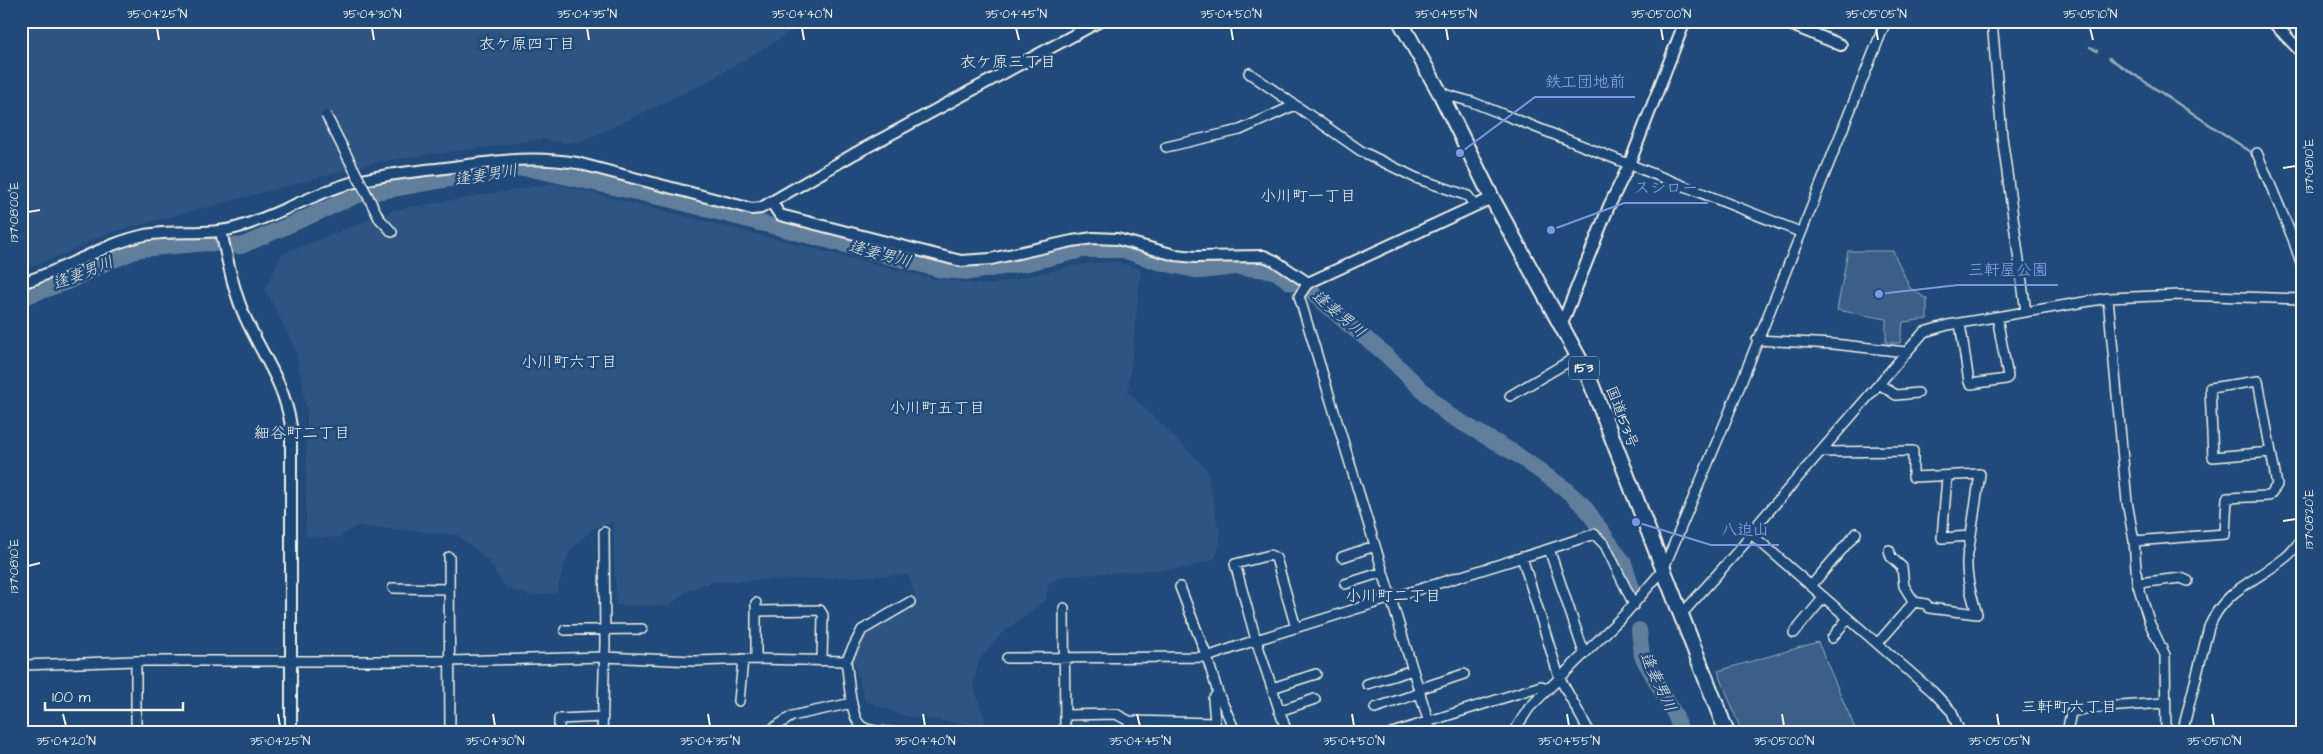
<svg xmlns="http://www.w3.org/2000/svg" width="2323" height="754" viewBox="0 0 2323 754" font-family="'Architects Daughter','Klee One',sans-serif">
<rect width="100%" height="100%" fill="#1f4a7a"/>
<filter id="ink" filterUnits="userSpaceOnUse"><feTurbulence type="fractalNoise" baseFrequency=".02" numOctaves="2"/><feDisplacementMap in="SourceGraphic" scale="10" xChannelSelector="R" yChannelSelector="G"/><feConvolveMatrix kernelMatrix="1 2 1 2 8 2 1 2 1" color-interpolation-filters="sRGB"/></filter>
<g filter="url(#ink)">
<path fill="#2d5581" d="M21 21H809L705 83 583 141 565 143 543 139 377 162 105 234 62 255 21 270Z
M553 183 930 278 989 285 1083 264 1116 262 1141 269 1128 392 1207 469 1221 542 1214 559 1186 568 1064 576 1049 583 1045 601 1002 633 979 660 973 684 987 727 906 716 865 701 852 656 873 624 916 599 908 575 714 582 688 590 669 606 616 605 613 522 593 528 569 552 556 593 531 596 506 588 488 561 458 535 356 526 339 538 306 536 307 413 296 350 265 289 282 254 394 210Z"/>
<path fill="#3a5f88" stroke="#97a8b8" d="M1848 251H1893L1910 288 1927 299V319L1903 322 1900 343H1886V319L1837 310Z
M1818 642 1857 733H1742L1718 671Z"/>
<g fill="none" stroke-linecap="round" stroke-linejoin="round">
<path stroke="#9cacbb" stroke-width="2.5" d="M2090 47 2097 51
M2109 58 2251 152 2252 156
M2260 174 2273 202"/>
<path stroke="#627e9d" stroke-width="16" d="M21 298 67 282 103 264 140 249 208 243 241 246 358 195 500 170 527 168 672 200 942 270 970 272 1028 263 1082 250H1123L1158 262 1200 271 1236 267 1269 270 1276 272 1290 282 1303 284 1350 326 1383 352 1447 414 1516 454 1564 488 1584 506 1624 563 1633 591
M1639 630 1642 656 1675 715 1682 733"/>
<defs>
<path id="minor" d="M1992 21 2002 136 2026 312
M1249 73 1361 151 1416 178 1468 196 1474 205
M1440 93 1472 102 1800 232
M1166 147 1240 130 1295 105
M2257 153 2293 239 2302 267
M379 218 392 232
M1308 283 1299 296 1432 733
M2108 298 2127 502 2134 541 2137 582 2150 624 2165 655 2166 733
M1960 323 1969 382 1971 384 2006 379 2008 377 1997 317
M1757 340 1833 344 1906 352
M1879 384 1896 395 1918 393
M1510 396 1578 356
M1820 452 1913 451V477L1980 474 1969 548C1963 568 1971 594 1977 614L1929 608 1926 604 1914 602 1904 586 1902 567 1891 557 1889 550
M1947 477 1942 538 1970 536
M1750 533 1933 692 1952 712 1960 733
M2134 541 2225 534 2227 498 2269 496 2277 485 2258 381 2210 388 2213 457 2271 452
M1549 549 1594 534 1605 545 1634 605
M449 557 450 733
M1342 557 1375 546
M1522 557 1559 677 1590 733
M2138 583 2181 578 2188 581
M1345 584 1383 572
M1811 586 1856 533
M1180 587 1207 657 1218 693 1235 731 1238 733
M393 588 449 589
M756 603V659
M1064 608 1065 733
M756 611 820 610 823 615 822 660
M1681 615 1745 543 1750 533 1924 332 1948 325 2108 298 2180 295 2302 299
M565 630 642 629
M1794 633 1824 597
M1832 638 1848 618
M1878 643 1914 602
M1007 658 1207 657 1256 640 1549 549 1584 653
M846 661 862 630 910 602
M24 665 136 661H449L604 657 695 661 756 659 846 661C849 677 850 721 863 727 872 733 887 731 898 733
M1367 684 1413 670
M1272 688 1316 674
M1419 689 1464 674
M739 701 743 659
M1375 708 1420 693
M1279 711 1315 699
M1065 715 1116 714 1129 721 1215 723
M136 733V661
M559 733V719L603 717
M602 733 605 644 604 532
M766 733 792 716 852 703
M1216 733 1213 699 1218 693
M1287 733 1256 640 1235 564 1270 555 1276 558 1296 628
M1392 733 1541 686 1548 688
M1513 733 1529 708 1625 614 1663 570 1729 413 1886 21
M2067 733 2071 712 2090 708 2165 703
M2182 733 2209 627C2225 588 2256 582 2286 557 2292 553 2296 545 2302 540"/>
<path id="tertiary" d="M1782 21 1841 45
M2272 21 2302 53
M771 202 780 215 961 261 991 259 1072 241 1093 238 1117 239 1175 255 1195 257 1264 256 1275 261 1308 283 1492 198
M221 232C228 261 233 290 245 317 263 357 284 382 291 426V733
M21 283C64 271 102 244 145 235 176 229 209 236 239 227 274 216 306 198 341 186 375 175 410 172 445 168 493 162 529 155 577 163L752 209 761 208 854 154 1100 21
M1562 324 1609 206 1629 165 1685 21"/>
<path id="trunk" d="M1400 21 1440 93 1492 198 1587 373 1727 733"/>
</defs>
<use href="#minor" stroke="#f4f1e8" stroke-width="12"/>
<use href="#tertiary" stroke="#f4f1e8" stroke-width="14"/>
<use href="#trunk" stroke="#f4f1e8" stroke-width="18"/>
<use href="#minor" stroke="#1f4a7a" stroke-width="9"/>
<use href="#tertiary" stroke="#1f4a7a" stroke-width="10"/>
<use href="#trunk" stroke="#1f4a7a" stroke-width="14"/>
<defs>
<path id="minor-bridge" d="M326 115 379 218"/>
</defs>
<use href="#minor-bridge" stroke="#f4f1e8" stroke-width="12" stroke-linecap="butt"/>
<use href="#minor-bridge" stroke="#1f4a7a" stroke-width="9"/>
</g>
</g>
<path fill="none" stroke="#f4f1e8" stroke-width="2" d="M157 28 159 40M372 28 374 40M587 28 589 40M802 28 804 40M1016 28 1019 40M1231 28 1233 40M1446 28 1448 40M1661 28 1663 40M1876 28 1878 40M2090 28 2093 40M2283 168 2296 166M28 212 40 210M2283 521 2296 519M28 566 40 563M63 714 66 726M278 714 280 726M493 714 495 726M708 714 710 726M923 714 925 726M1137 714 1140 726M1352 714 1354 726M1567 714 1569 726M1782 714 1784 726M1997 714 1999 726M2212 714 2214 726"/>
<g text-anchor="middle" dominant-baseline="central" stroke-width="5" stroke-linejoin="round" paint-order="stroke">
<rect fill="#1f4a7a" stroke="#b4bfc7" stroke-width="1" x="1569" y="356.5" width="30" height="23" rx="4"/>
<g font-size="14" font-weight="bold" fill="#f4f1e8">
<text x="1584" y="368">153</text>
</g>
<g font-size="15" fill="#f4f1e8" stroke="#1f4a7a">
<text transform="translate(1622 417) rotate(69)">国道153号</text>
</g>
<g font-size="16" fill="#f4f1e8" stroke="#1f4a7a">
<text x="527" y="44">衣ケ原四丁目</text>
<text x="1008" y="62">衣ケ原三丁目</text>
<text x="1308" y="196">小川町一丁目</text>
<text x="569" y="362">小川町六丁目</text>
<text x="937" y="408">小川町五丁目</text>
<text x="302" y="433">細谷町二丁目</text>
<text x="1393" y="596">小川町二丁目</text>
<text x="2069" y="707">三軒町六丁目</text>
</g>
<g font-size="16" font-style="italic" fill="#dee0dd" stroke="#1f4a7a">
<text transform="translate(486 175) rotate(-9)">逢妻男川</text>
<text transform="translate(880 254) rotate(15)">逢妻男川</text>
<text transform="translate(83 273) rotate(-22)">逢妻男川</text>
<text transform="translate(1339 314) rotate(40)">逢妻男川</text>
<text transform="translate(1658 682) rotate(65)">逢妻男川</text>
</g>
</g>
<path fill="none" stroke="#7e97df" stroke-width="2" d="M1460 153L1535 97H1635M1551 230L1624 203H1708M1879 294L1958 285H2058M1636 522L1711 545H1779"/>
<g fill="#7e97df" stroke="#1f4a7a" stroke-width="2">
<circle cx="1460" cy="153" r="5"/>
<circle cx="1551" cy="230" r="5"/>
<circle cx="1879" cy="294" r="5"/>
<circle cx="1636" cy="522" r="5"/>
</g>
<g font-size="16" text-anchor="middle" font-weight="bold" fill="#7e97df" stroke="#1f4a7a" stroke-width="5" stroke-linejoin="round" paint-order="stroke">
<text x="1585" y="87">鉄工団地前</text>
<text x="1666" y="193">スシロー</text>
<text x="2008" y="275">三軒屋公園</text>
<text x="1745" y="535">八迫山</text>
</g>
<rect width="2323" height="754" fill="none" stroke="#1f4a7a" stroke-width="55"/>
<path d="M45 702v8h138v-8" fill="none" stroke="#f4f1e8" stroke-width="2.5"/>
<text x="52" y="702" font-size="15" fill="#f4f1e8" stroke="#1f4a7a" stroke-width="4" paint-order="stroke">100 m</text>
<rect x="28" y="28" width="2268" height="698" fill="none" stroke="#f4f1e8" stroke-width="2"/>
<g font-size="12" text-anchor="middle" fill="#f4f1e8">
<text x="157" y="18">35°04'25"N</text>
<text x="372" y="18">35°04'30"N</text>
<text x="587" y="18">35°04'35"N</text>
<text x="802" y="18">35°04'40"N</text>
<text x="1016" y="18">35°04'45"N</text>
<text x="1231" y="18">35°04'50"N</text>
<text x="1446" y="18">35°04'55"N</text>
<text x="1661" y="18">35°05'00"N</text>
<text x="1876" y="18">35°05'05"N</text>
<text x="2090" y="18">35°05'10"N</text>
<text transform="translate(2309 166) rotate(-90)" y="4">137°08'10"E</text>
<text transform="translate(14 212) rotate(-90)" y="4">137°08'00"E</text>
<text transform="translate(2309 519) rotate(-90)" y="4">137°08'20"E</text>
<text transform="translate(14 566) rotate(-90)" y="4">137°08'10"E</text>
<text x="66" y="745">35°04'20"N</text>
<text x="280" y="745">35°04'25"N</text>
<text x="495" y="745">35°04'30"N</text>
<text x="710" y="745">35°04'35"N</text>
<text x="925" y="745">35°04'40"N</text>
<text x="1140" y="745">35°04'45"N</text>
<text x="1354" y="745">35°04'50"N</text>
<text x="1569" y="745">35°04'55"N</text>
<text x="1784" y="745">35°05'00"N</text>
<text x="1999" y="745">35°05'05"N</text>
<text x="2214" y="745">35°05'10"N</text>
</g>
</svg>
